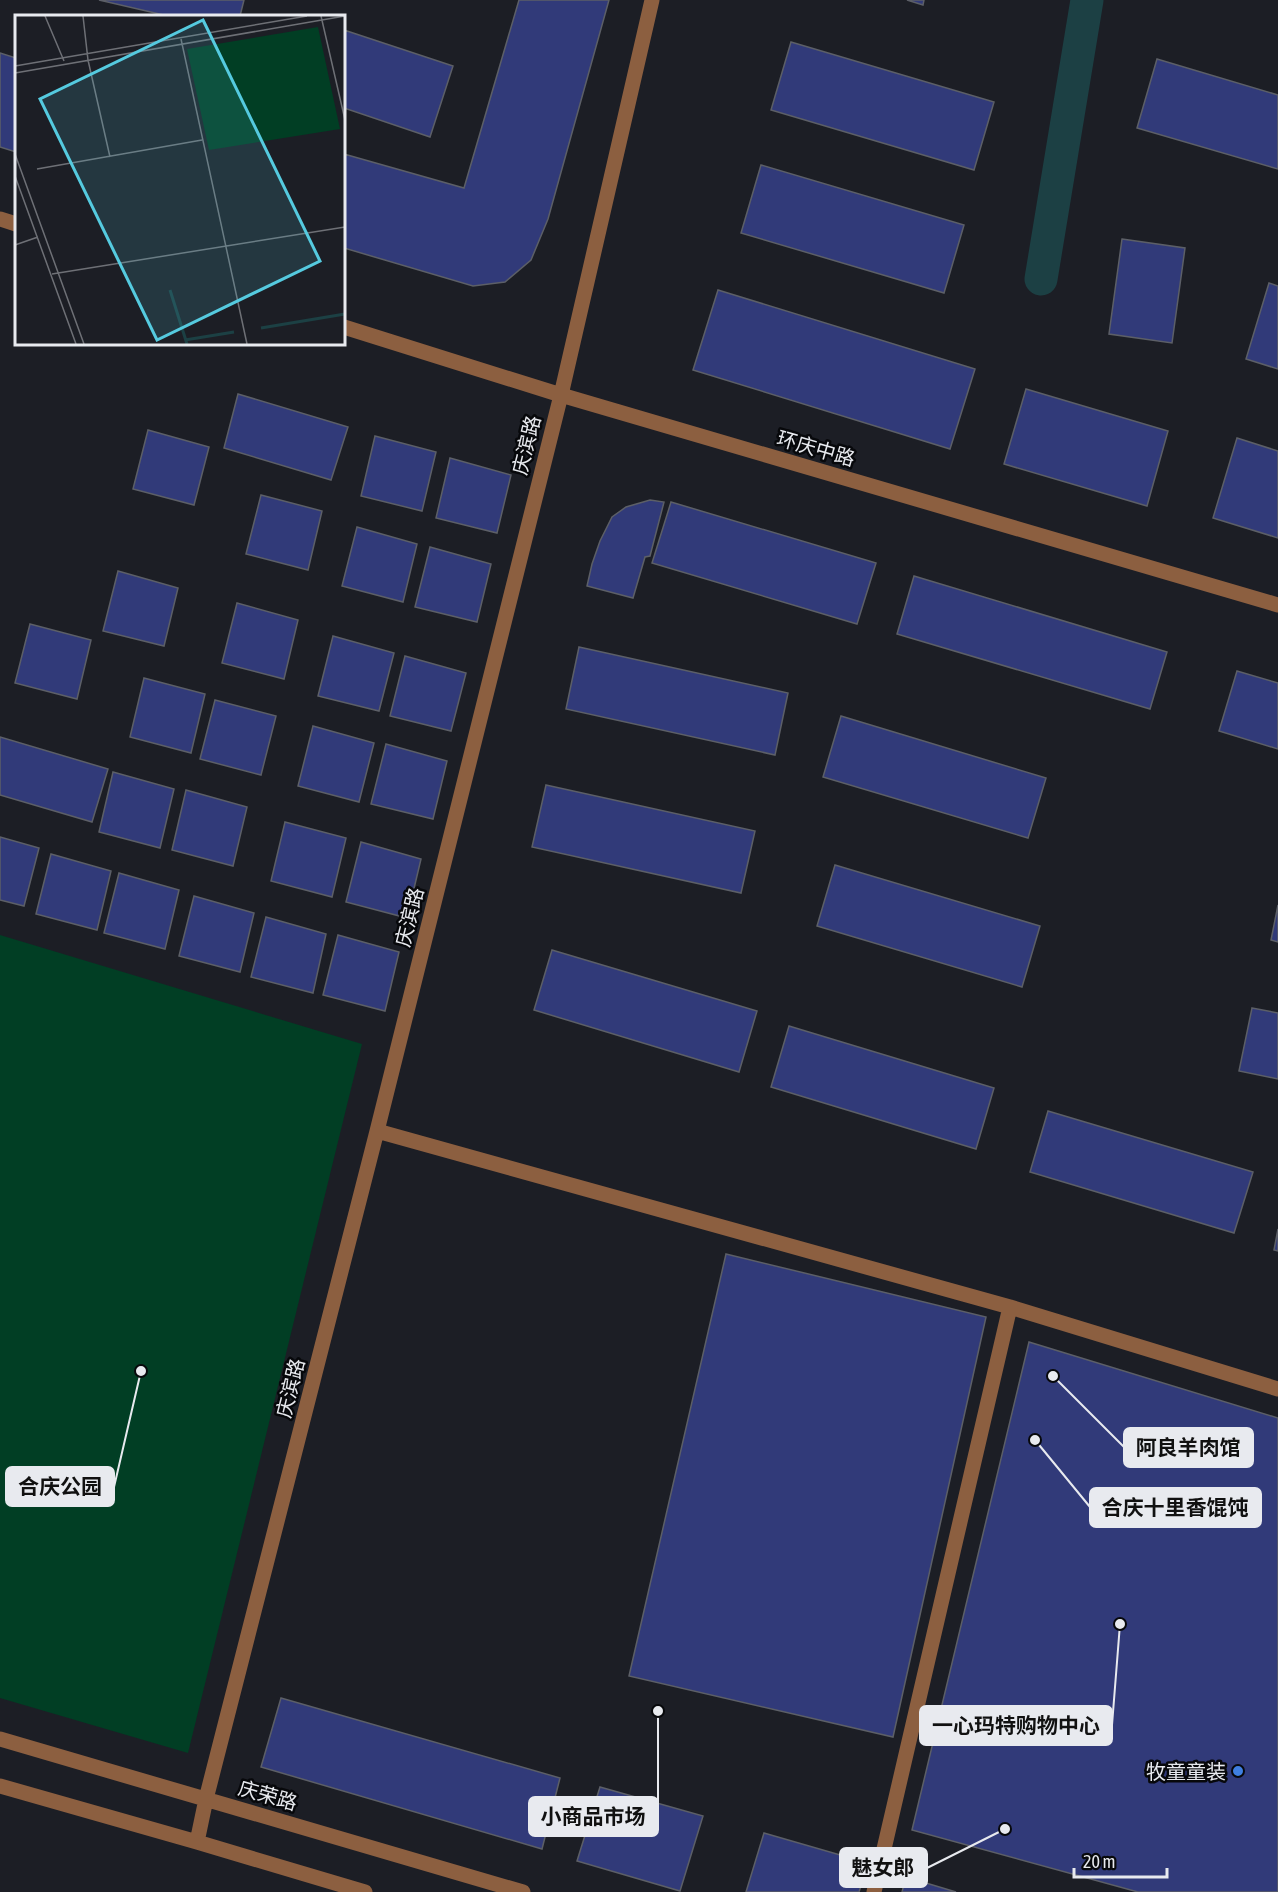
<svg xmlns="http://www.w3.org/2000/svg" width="1278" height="1892" viewBox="0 0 1278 1892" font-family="'Asap Condensed','Noto Sans SC',sans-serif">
<rect width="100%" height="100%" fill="#1c1e25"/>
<path fill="#013e24" d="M0 935 362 1044 188 1753 0 1698Z"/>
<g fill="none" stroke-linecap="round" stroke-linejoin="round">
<path stroke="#1c4044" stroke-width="33" d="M1041 279 1087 0"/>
</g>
<path fill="#313a79" stroke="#5c5f67" stroke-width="1.5" d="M99 0H244L240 16H168Z
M519 0H609L548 219 531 260 505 282 473 286 344 248V154L464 188Z
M907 0H924L923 5Z
M344 30 453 66 430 137 344 108Z
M791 42 994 102 974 170 771 110Z
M0 53 16 58V152L0 147Z
M1157 59 1278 95V169L1137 128Z
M761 165 964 225 944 293 741 233Z
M1122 239 1185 248 1172 343 1109 334Z
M1269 283 1278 286V369L1246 359Z
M718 290 975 369 950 449 693 370Z
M1026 389 1168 431 1147 506 1004 464Z
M238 394 348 427 331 480 224 448Z
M148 430 209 447 194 505 133 489Z
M375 436 436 452 422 511 361 496Z
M1237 438 1278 451V538L1213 518Z
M450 458 511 475 497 533 436 518Z
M261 495 322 511 308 570 246 554Z
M650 500 664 502 650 556 645 557 633 598 587 586 592 564 600 541 612 517 626 507Z
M671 502 876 563 857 624 652 563Z
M357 527 417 544 403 602 342 586Z
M430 547 491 564 477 622 415 607Z
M118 571 178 588 164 646 103 631Z
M914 576 1167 652 1150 709 897 634Z
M237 603 298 620 284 679 222 663Z
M30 624 91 640 77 699 15 683Z
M333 636 394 653 379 711 318 696Z
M579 647 788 693 775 755 566 709Z
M405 656 466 673 451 731 390 716Z
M1237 671 1278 683V749L1219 731Z
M144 678 205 694 191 753 130 737Z
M215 700 276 716 261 775 200 759Z
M841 716 1046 778 1028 838 823 777Z
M313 726 374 743 359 802 298 786Z
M0 737 108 769 92 822 0 795Z
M386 744 447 761 433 819 371 804Z
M113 772 174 789 160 848 99 832Z
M546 785 755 831 741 893 532 847Z
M186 790 247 807 233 866 172 850Z
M285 822 346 838 332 897 271 881Z
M0 837 39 848 24 906 0 900Z
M361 842 421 859 407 918 346 902Z
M51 854 111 871 97 930 36 914Z
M835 865 1040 926 1022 987 817 926Z
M119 873 179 890 165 949 104 933Z
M194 896 254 913 240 972 179 956Z
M1278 905V942L1271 940Z
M266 917 326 934 313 993 251 977Z
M338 935 399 952 385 1011 323 995Z
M552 950 757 1011 739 1072 534 1010Z
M1252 1008 1278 1013V1079L1239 1071Z
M789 1026 994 1088 976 1149 771 1087Z
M1048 1111 1253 1172 1234 1233 1030 1172Z
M1278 1229V1251L1274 1250Z
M726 1254 986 1317 893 1737 629 1676Z
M1029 1342 1278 1418V1892H1138L912 1830Z
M281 1698 560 1778 542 1849 261 1767Z
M600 1787 703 1816 680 1891 577 1861Z
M764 1833 868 1863 859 1892H746Z
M906 1877 956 1892H902Z"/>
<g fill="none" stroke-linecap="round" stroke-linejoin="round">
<path stroke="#8c5f40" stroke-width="15" d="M0 219 16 224
M344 327 561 395 1278 605
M377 1131 1010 1307 1278 1389
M0 1739 523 1892
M0 1786 197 1842 365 1892
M197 1842 206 1799 377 1131 561 395 652 0
M874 1892 1010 1307"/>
</g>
<circle fill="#3f7fe0" stroke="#07080b" stroke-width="2" cx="1238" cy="1771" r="6"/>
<g text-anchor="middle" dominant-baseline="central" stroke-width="5" stroke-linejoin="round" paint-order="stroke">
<g font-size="20" fill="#e8eaef" stroke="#07080b">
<text transform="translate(526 445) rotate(-76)">庆滨路</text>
<text transform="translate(816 448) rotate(16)">环庆中路</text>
<text transform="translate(409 917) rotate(-76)">庆滨路</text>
<text transform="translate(290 1388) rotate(-76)">庆滨路</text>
<text transform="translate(268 1795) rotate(16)">庆荣路</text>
</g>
<g font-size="20" fill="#e8eaef" stroke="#07080b" text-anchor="end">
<text x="1226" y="1771">牧童童装</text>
</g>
</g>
<g transform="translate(15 15)">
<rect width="330" height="330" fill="#1c1e25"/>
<path d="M303 12 325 114 194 135 172 34Z" fill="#013e24"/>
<path fill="none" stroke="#1c4044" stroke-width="3" d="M155 275 172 329M246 313 330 299M170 325 219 317"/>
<path fill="none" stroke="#6e7076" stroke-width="1.5" d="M30 1 49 46M68 1 73 45 95 142M306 1 330 105M166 24 232 329M0 51 292 1M0 58 330 1M0 139 69 329M22 154 187 125M0 161 61 329M0 230 23 222M37 259 330 212"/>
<path fill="#55cadf" fill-opacity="0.15" stroke="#55cadf" stroke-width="3" d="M188 5 305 246 142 325 25 84Z"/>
<rect width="330" height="330" fill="none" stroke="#e8eaef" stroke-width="3"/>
</g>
<path fill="none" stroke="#e8eaef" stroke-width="2" d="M1053 1376L1124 1447M141 1371L114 1487M1035 1440L1090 1507M1120 1624L1112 1725M658 1711L658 1817M1005 1829L927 1868"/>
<g fill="#e8eaef" stroke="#07080b" stroke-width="2">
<circle cx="1053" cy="1376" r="6"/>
<circle cx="141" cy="1371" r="6"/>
<circle cx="1035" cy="1440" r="6"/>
<circle cx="1120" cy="1624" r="6"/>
<circle cx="658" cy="1711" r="6"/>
<circle cx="1005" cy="1829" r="6"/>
</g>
<g fill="#e8eaef" stroke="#e8eaef" stroke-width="2">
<rect x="1124" y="1428" width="129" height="39" rx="6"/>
<rect x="6" y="1467" width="108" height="39" rx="6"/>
<rect x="1090" y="1488" width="171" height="39" rx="6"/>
<rect x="920" y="1706" width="192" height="39" rx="6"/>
<rect x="529" y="1797" width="129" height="39" rx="6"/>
<rect x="840" y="1848" width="87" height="39" rx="6"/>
</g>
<g font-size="21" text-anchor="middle" font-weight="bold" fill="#111">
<text x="1188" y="1455">阿良羊肉馆</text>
<text x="60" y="1494">合庆公园</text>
<text x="1175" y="1515">合庆十里香馄饨</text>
<text x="1016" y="1733">一心玛特购物中心</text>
<text x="593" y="1824">小商品市场</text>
<text x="883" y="1875">魅女郎</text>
</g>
<path d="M1074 1868v9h93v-9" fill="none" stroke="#e8eaef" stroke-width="3"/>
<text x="1083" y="1868" font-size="18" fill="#e8eaef" stroke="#07080b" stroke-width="4.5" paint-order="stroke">20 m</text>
</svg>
